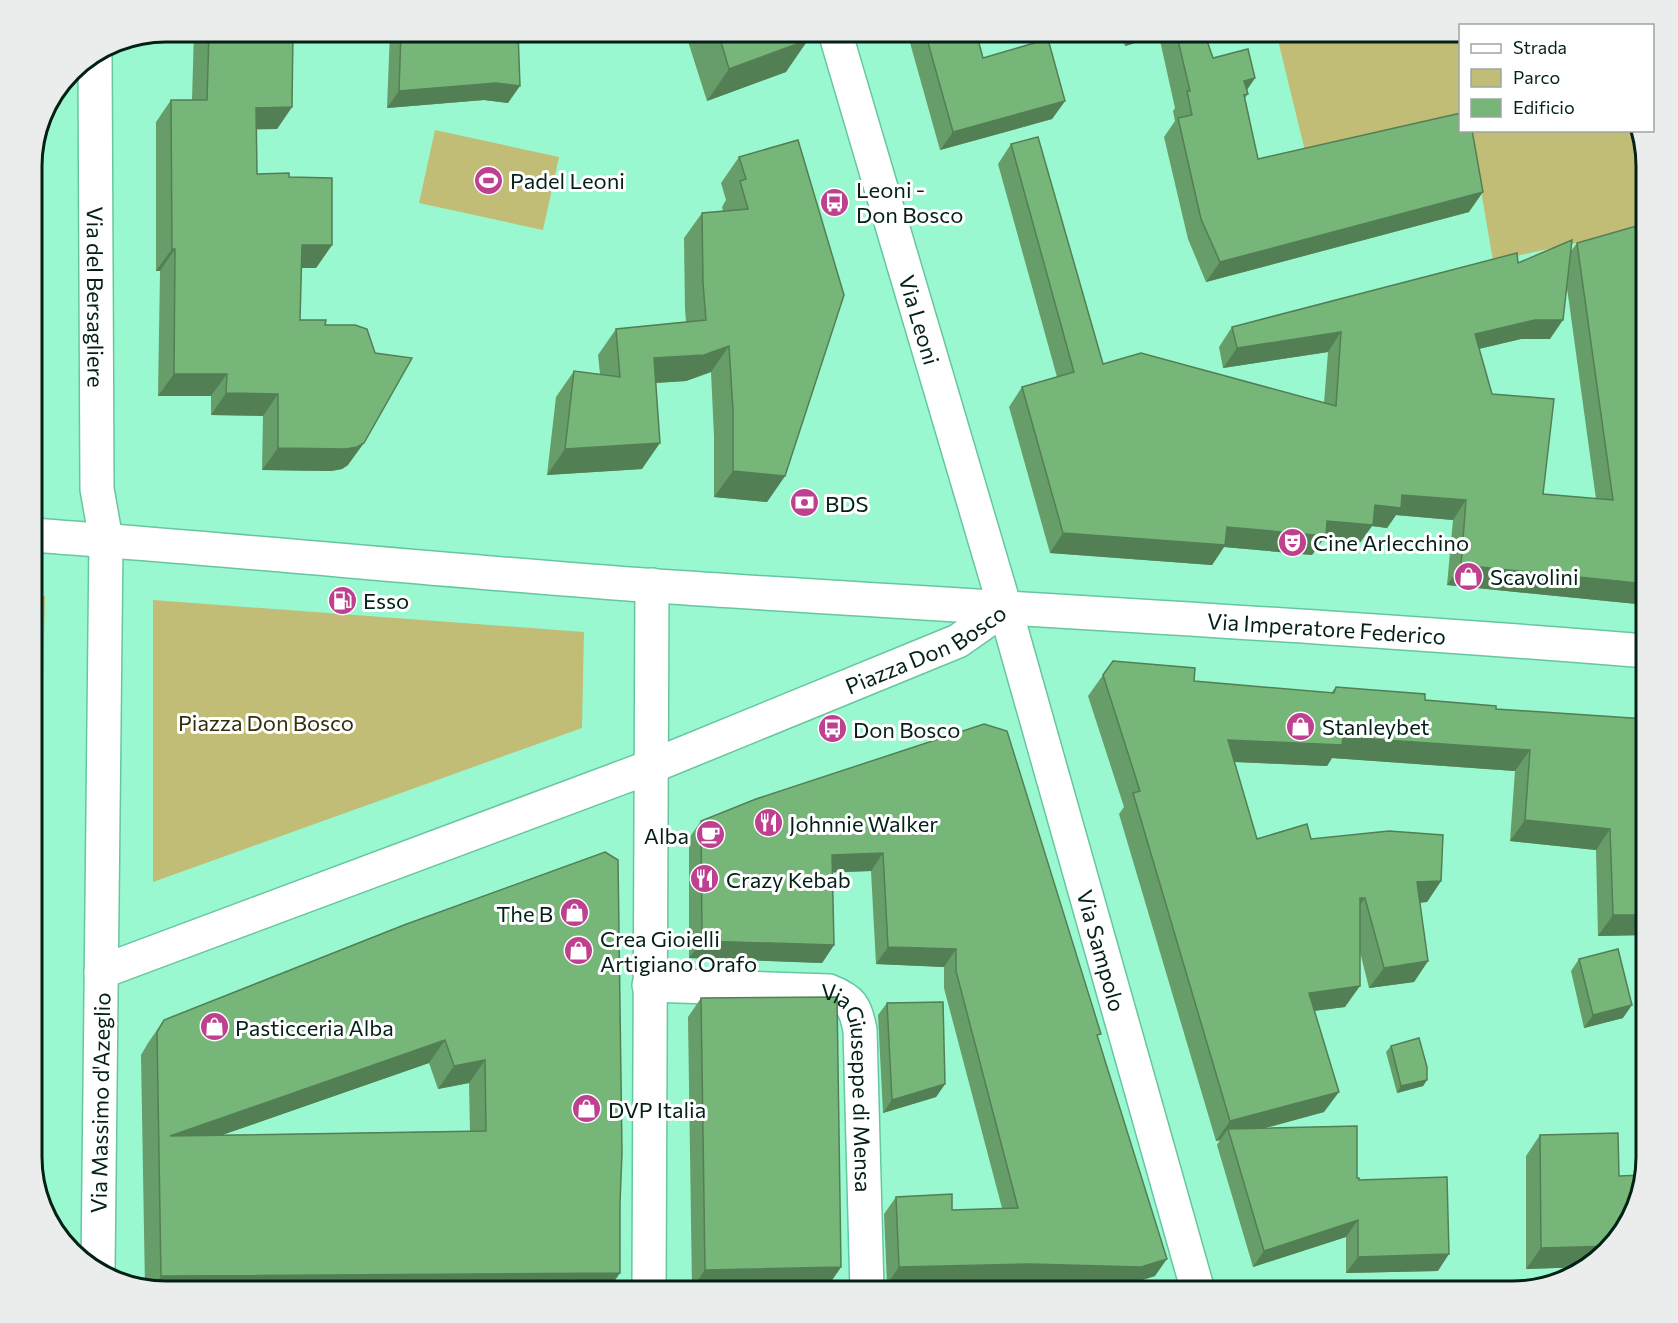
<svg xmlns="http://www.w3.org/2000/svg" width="1678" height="1323" viewBox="0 0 1678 1323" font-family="Commissioner,sans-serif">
<rect width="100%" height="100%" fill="#99f8d0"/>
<path fill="#c1bd76" d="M1276 32H1460V113L1305 151Z
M435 130 559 157 543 230 419 203Z
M1471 131H1638L1646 166V237L1645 228 1493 261Z
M32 595 45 596 36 982H32Z
M153 600 584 632 582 728 153 882Z"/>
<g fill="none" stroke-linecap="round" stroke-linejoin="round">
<defs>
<g id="minor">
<path id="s1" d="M95 54 97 489 106 540 98 1270"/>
<path id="s2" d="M1005 608 1198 1291"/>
<path d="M101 972 650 767"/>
<path id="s3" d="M649 985 829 991C852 1000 855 1006 860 1030L867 1291"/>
</g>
<g id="tertiary">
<path id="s4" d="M835 32 1005 608"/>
<path id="s5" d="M32 535C240 550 448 571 656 586 986 608 1317 624 1646 651"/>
<path id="s6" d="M650 767 958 641 1005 608"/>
<path d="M649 1291 652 585"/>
</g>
</defs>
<use href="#minor" stroke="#67c6a0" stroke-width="36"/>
<use href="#tertiary" stroke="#67c6a0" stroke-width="36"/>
<use href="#minor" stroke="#fff" stroke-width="33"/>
<use href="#tertiary" stroke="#fff" stroke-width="33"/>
</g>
<path fill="#669d68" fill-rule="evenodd" d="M194 32H293L292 107 277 129H256L257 174 289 177 332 245 316 268H301L300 320 325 325 348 465 342 469 331 471 262 470 263 416 211 415V396H158L160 271H156V122L171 100H192Z
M390 32H518L508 103 484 100 387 108Z
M685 32H805L786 72 707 101Z
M907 32H976L983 58 1065 101 1052 119 940 150Z
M1119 32H1204L1213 58 1255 78 1247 90 1248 94 1245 98 1258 159 1469 212 1206 282 1188 239 1164 137 1175 121 1173 111 1175 108 1159 36 1125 46Z
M798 140 785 476 767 502 714 497V436L711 372 686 381 656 383 642 469 547 475 556 397 574 371 600 374 598 355 616 329 686 322 685 309 684 238 702 213 723 211 722 207 726 200 721 183 739 157Z
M1011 144 1103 364 1324 403 1328 352 1223 368 1219 347 1232 327 1571 251 1577 243 1647 605 1447 585 1453 520 1396 515 1387 528 1372 526 1359 544 1322 541 1312 555 1224 547 1212 565 1050 553 1009 407 1022 387 1057 377 998 164ZM1567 289 1569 302 1596 499 1543 494 1492 394 1479 349 1521 339H1550Z
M1113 661 1194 681 1331 693 1336 687 1425 700 1496 709 1646 719V935L1598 936 1596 850 1510 841 1515 771 1332 758 1327 766 1234 762 1257 839H1311L1441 881 1427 902 1420 903 1428 961 1414 982 1369 988 1360 952 1345 1007 1315 1011 1324 1112 1266 1128 1359 1180 1438 1271 1346 1273V1237L1253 1267 1217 1145 1220 1140 1216 1141 1119 814 1124 807 1088 696Z
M984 724 1098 1038 1155 1276 1129 1284 1018 1282 887 1284 884 1214 896 1197 952 1210 1002 1208 944 988V967L876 964 871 871 832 872 834 945 822 963 689 958V838L701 821Z
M404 925 620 1203 166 1292 145 1288 141 1055 148 1043 164 1020ZM429 1063 438 1089 469 1083 470 1131 222 1135Z
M1579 959 1623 1018 1584 1028 1571 971Z
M701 998 841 1267 828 1286 692 1289 688 1017Z
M887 1003 945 1084 936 1097 883 1113 878 1015Z
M1391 1046 1427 1080 1423 1086 1397 1093 1386 1052Z
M1540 1135 1619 1176 1613 1245 1585 1267 1526 1269V1156Z"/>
<path fill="#537f55" d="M1135 32H1162L1159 36 1125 46Z
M808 40 786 72 707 101 729 69Z
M1255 78 1241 98 1244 81Z
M496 83 520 86 508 103 484 100 387 108 399 91Z
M1065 101 1052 119 940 150 953 132Z
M292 107 277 129 240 130 256 108Z
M1483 192 1469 212 1206 282 1220 262Z
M302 245H332L316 268H286Z
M172 249H175L160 271H156Z
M1535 320H1563L1550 339H1521L1461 353 1475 334Z
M1341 332 1328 352 1223 368 1237 348Z
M729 346 711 372 686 381 636 384 654 358Z
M174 374H227L211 396H158Z
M226 393 278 394 263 416 211 415Z
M364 443 348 465 342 469 331 471 262 470 278 448Z
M660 443 642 469 547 475 565 449Z
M733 471 785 476 767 502 714 497Z
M1402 495 1466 500 1453 520 1396 515 1387 528 1372 526 1359 544 1322 541 1312 555 1224 547 1212 565 1050 553 1063 533 1327 521 1375 505Z
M1461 565 1647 584V605L1447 585Z
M1343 737 1530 750 1515 771 1332 758 1327 766 1213 761 1228 740Z
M1525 820 1610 829 1596 850 1510 841Z
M883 853 871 871 820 873 832 855Z
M1441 881 1427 902 1402 903 1417 882Z
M1360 898H1365L1351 918Z
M1613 915H1646V935L1598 936Z
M702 941 834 945 822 963 689 958Z
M888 947 956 949 944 967 876 964Z
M1428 961 1414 982 1369 988 1384 968Z
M1360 986 1345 1007 1295 1013 1309 993Z
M1632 1005 1623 1018 1584 1028 1593 1015Z
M445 1040 429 1063 159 1157 170 1136Z
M485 1060 469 1083 438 1089 454 1066Z
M1427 1080 1423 1086 1397 1093 1401 1086Z
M945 1084 936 1097 883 1113 892 1100Z
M1339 1092 1324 1112 1231 1137 1228 1129 1220 1140 1216 1141 1230 1121Z
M1358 1220 1346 1237 1253 1267 1264 1251Z
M1620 1222H1628L1615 1242Z
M1612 1246 1585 1267 1526 1269 1541 1248Z
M1449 1254 1438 1271 1346 1273 1358 1257Z
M1167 1259 1155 1276 1129 1284 1018 1282 887 1284 899 1267Z
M841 1267 828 1286 692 1289 705 1270Z
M620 1273 607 1292H166L152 1289 161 1276Z"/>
<path fill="#77b679" stroke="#537f55" stroke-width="1.5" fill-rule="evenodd" d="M209 32H293L292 107 256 108 257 174 289 173V177L332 178V245H302L300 320H326L325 325H355L367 329 375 353 412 358 364 443 357 447 346 449 278 448V394L226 393 227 374H174L175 249H172L171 100H207Z
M401 32H518L520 86 496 83 399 91Z
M718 32H805L808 40 729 69Z
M925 32H976L983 58 1048 39 1065 101 953 132Z
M1176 32H1204L1213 58 1248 49 1255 78 1244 81 1248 94 1244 95 1258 159 1461 113V130H1472L1483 192 1220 262 1201 219 1178 118 1192 115 1187 91H1190Z
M1038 137 1103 364 1141 353 1336 406 1341 332 1237 348 1232 327 1517 253 1518 263 1572 240 1563 320H1535L1475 334 1492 394 1554 399 1543 494 1613 500 1577 243 1647 223V584L1461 565 1466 500 1402 495 1401 508 1375 505 1373 525 1327 521 1326 536 1227 527 1225 545 1063 533 1022 387 1074 372 1011 144Z
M798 140 844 295 785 476 733 471V410L729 346 704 355 654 358 660 443 565 449 574 371 620 377 616 329 706 320 703 283 702 213 748 209 740 181 746 179 739 157Z
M1113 661 1195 668 1194 681 1334 693 1336 687 1425 694V700L1496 706V709L1646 719V915H1613L1610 829 1525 820 1530 750 1343 737 1342 745 1228 740 1257 839 1307 824 1311 839 1389 831 1443 835 1441 881 1417 882 1428 961 1384 968 1365 898H1360V986L1309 993 1339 1092 1230 1121 1133 793 1140 791 1103 675Z
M984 724 1007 731 1101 1034 1097 1035 1167 1259 1141 1267 1030 1264 899 1267 896 1197 952 1194V1210L1018 1208 956 971V949L888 947 883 853 832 855 834 945 702 941 701 821 756 799Z
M605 852 618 860 622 1153 620 1203V1273L161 1276 157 1032 164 1020 404 925ZM445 1040 454 1066 485 1060 486 1131 170 1136Z
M1618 949 1632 1005 1593 1015 1579 959Z
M837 997 841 1267 705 1270 701 998Z
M943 1002 945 1084 892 1100 887 1003Z
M1419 1038 1427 1067V1080L1401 1086 1391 1046Z
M1357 1126V1178H1359V1180L1447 1177 1449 1254 1358 1257V1220L1264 1251 1228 1129Z
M1618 1133 1619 1176 1643 1175 1636 1208 1628 1222H1620V1235L1613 1245 1612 1246 1541 1248 1540 1135Z"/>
<defs>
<symbol id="stadium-disc" viewBox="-11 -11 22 22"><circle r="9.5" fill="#be4190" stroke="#fff"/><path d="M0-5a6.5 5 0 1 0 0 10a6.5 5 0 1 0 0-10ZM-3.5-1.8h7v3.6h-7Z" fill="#fff"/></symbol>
<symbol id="bus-disc" viewBox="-11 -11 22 22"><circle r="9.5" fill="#be4190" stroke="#fff"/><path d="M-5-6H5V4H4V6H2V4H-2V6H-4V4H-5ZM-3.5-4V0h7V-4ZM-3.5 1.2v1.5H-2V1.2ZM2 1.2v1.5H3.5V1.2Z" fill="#fff"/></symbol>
<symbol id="bank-disc" viewBox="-11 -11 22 22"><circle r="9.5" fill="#be4190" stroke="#fff"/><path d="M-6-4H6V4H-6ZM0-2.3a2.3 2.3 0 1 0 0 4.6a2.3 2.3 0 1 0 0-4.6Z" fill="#fff"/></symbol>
<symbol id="theatre-disc" viewBox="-11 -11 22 22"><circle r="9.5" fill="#be4190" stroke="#fff"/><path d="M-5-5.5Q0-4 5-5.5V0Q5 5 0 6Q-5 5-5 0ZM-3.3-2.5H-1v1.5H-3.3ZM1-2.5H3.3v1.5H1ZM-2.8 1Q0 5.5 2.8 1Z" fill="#fff"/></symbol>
<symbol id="shop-disc" viewBox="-11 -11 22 22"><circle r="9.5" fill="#be4190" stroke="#fff"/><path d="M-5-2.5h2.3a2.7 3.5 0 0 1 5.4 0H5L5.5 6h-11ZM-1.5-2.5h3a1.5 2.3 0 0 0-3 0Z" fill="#fff"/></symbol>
<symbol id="fuel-disc" viewBox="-11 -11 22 22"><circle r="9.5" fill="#be4190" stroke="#fff"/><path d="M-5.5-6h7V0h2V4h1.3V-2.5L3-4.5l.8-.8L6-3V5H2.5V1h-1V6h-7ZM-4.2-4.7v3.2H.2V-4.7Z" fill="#fff"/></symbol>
<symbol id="restaurant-disc" viewBox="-11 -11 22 22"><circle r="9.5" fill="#be4190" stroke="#fff"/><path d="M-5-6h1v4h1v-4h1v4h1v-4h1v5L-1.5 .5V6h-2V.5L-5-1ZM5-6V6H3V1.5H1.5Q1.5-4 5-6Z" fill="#fff"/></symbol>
<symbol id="cafe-disc" viewBox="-11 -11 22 22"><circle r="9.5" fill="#be4190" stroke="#fff"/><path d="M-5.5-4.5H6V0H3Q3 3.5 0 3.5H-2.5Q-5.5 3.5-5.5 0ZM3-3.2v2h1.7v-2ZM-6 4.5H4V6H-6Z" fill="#fff"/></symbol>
</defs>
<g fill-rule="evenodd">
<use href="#stadium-disc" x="472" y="164" width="33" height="33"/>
<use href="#bus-disc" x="818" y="186" width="33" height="33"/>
<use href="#bank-disc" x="788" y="486" width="33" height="33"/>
<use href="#theatre-disc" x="1276" y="526" width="33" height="33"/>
<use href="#shop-disc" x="1452" y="560" width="33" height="33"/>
<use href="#fuel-disc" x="326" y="584" width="33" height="33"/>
<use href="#shop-disc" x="1284" y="710" width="33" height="33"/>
<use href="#bus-disc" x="816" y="712" width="33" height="33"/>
<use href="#restaurant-disc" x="752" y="806" width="33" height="33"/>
<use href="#cafe-disc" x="694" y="818" width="33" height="33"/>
<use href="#restaurant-disc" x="688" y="862" width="33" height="33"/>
<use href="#shop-disc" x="558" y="896" width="33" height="33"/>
<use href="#shop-disc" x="562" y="934" width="33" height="33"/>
<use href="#shop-disc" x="198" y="1010" width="33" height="33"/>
<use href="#shop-disc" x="570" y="1092" width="33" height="33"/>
</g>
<g text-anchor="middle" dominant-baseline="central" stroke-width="6" stroke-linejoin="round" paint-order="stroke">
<g font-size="22" fill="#032116" stroke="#fff" text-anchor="start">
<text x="510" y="180">Padel Leoni</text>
<text x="856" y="189">Leoni -<tspan x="856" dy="25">Don Bosco</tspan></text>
<text x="825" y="503">BDS</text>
<text x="1313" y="542">Cine Arlecchino</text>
<text x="1490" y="576">Scavolini</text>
<text x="363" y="600">Esso</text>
<text x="1322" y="726">Stanleybet</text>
<text x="853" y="729">Don Bosco</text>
<text x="789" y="823">Johnnie Walker</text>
<text x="689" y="835" text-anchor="end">Alba</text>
<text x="726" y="879">Crazy Kebab</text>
<text x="553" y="913" text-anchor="end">The B</text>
<text x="600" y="938">Crea Gioielli<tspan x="600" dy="25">Artigiano Orafo</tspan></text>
<text x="235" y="1027">Pasticceria Alba</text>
<text x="608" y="1109">DVP Italia</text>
</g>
<g font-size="22" fill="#032116" stroke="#fff">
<text stroke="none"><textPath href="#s1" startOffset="243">Via del Bersagliere</textPath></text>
<text stroke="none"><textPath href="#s4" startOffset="300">Via Leoni</textPath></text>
<text stroke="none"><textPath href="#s5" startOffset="1298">Via Imperatore Federico</textPath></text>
<text stroke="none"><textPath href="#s6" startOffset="300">Piazza Don Bosco</textPath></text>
<text stroke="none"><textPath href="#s2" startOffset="356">Via Sampolo</textPath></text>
<text stroke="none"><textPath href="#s3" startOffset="284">Via Giuseppe di Mensa</textPath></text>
<text transform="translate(100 1103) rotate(-89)">Via Massimo d'Azeglio</text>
</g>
<g font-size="22" fill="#33300d" stroke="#fff">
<text x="266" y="722">Piazza Don Bosco</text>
</g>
</g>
<path d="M0 0H1678V1323H0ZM166 42H1512A124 124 0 0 1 1636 166V1157A124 124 0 0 1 1512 1281H166A124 124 0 0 1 42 1157V166A124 124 0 0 1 166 42Z" fill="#ebedec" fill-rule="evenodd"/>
<path fill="none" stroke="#032116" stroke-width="3" d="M166 42H1512A124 124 0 0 1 1636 166V1157A124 124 0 0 1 1512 1281H166A124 124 0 0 1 42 1157V166A124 124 0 0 1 166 42Z"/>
<rect x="1459" y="24" width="195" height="108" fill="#ffffff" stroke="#9aa6a2" stroke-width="1.5"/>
<rect x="1471" y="44" width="30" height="9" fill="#ffffff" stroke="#9aa6a2" stroke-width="1.5"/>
<text x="1513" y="54" font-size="18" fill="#032116">Strada</text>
<rect x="1471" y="69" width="30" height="18" fill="#c1bd76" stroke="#9aa6a2" stroke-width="1.5"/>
<text x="1513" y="84" font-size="18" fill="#032116">Parco</text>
<rect x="1471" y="99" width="30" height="18" fill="#77b679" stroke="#9aa6a2" stroke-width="1.5"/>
<text x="1513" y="114" font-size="18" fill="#032116">Edificio</text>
</svg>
